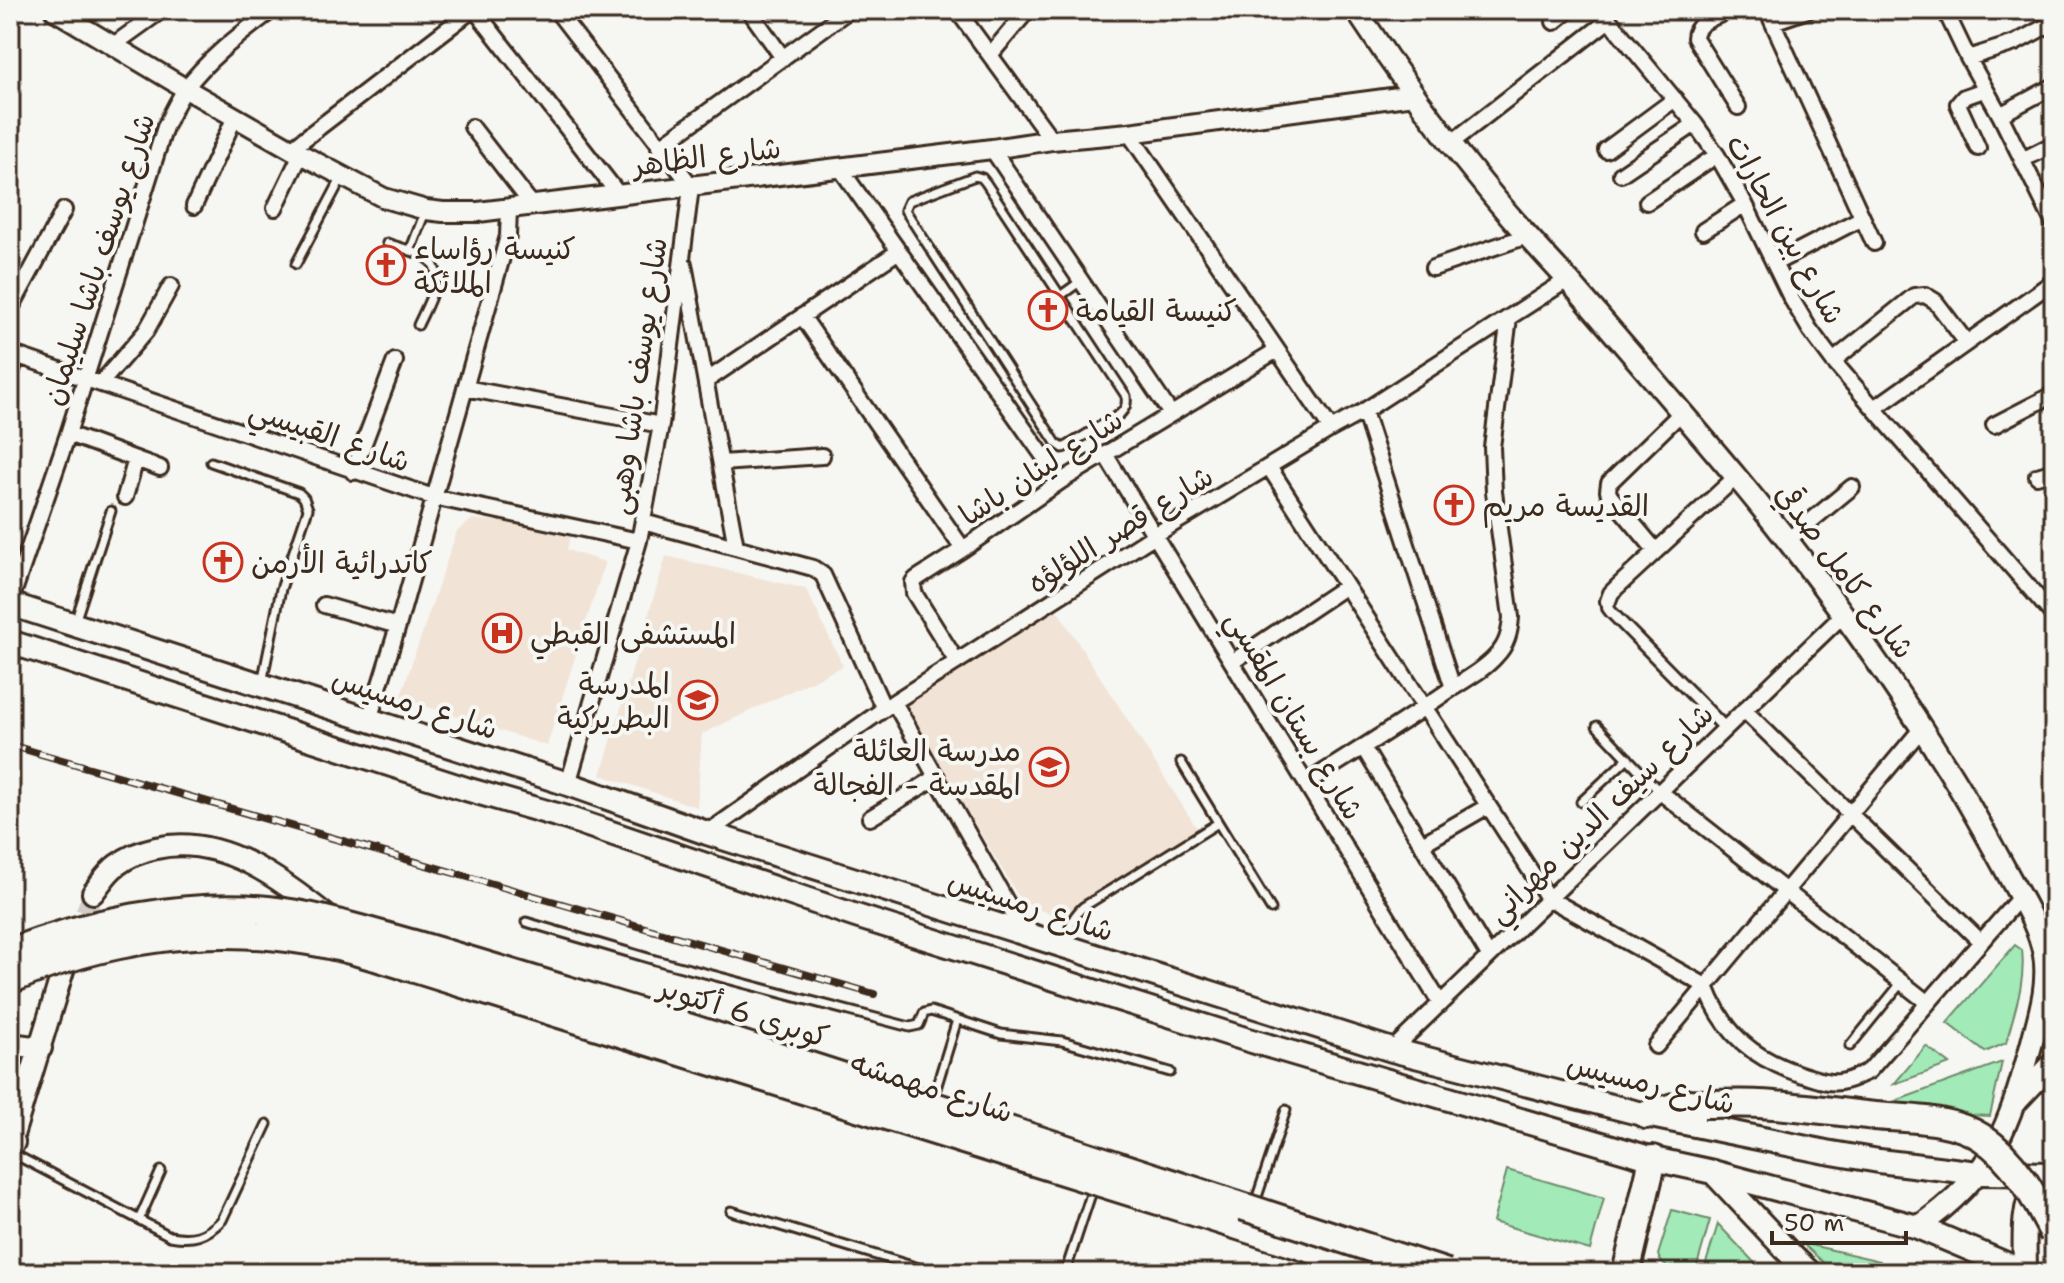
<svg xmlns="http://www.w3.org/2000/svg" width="2064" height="1283" viewBox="0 0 2064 1283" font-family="'Shantell Sans','Playpen Sans Arabic',sans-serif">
<rect width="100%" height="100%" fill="#f6f6f2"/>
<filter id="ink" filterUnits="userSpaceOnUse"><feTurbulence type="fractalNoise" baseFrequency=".0125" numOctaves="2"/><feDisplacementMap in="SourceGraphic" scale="16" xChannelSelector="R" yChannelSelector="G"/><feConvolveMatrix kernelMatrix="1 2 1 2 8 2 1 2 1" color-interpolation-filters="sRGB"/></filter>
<g filter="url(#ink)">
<path fill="#f1e4d6" d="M473 519 504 522 570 536 567 550 605 562 547 746 400 698 457 531Z
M666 556 806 589 843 666 702 734 697 807 601 775Z
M1054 605 1198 830 1081 903 1068 920 1023 904 902 703Z"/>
<path fill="#a2eab7" stroke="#6e8a6a" stroke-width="2" d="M2015 945 2022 950C2026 982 2014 1013 2006 1043L1985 1052 1947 1023Z
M1926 1046 1950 1064 1894 1084Z
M2002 1062 1990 1116 1868 1111Z
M1507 1170 1604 1198 1590 1250 1493 1222Z
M1672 1210 1710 1220 1695 1273C1681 1272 1662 1270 1658 1255Z
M1718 1224 1764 1273H1703Z
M1802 1243 1880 1261 1877 1273H1842L1824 1263Z"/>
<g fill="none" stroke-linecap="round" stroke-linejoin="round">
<path stroke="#d1cdc8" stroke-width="20" stroke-dasharray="20 10" stroke-linecap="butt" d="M75 941 93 893"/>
<defs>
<path id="service" d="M975 176 982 178 986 183 1126 396C1127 404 1126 408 1120 414L1067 446 1063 448 1056 443 905 210 909 201Z
M387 243C400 248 418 251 429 260 447 273 425 309 418 325
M410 251 425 212
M296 264 341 179
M1060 296 1081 281
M211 462 299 493 304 498 308 509 281 589 262 683
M75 622 111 511
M1597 726 1659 791
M1181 762 1271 909
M1581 802 1628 758
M526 922 655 960 910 1027 919 1025 924 1013 931 1011 1001 1034 1062 1041 1170 1072
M1070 945C1067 929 1071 918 1083 907L1218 823
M1850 1046 1902 982
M933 1098 957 1020
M10 1152 170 1236C193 1240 205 1237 222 1220L267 1124
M1254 1206 1286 1110
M731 1211 935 1273
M139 1220 161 1171
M1065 1273 1093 1188"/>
<path id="pedestrian" d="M1608 601V608L1611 612 1725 728"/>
<path id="minor" d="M475 10 619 195
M556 10 686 179 690 195 661 425 639 541 568 784
M749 10 783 58
M957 10 1052 140
M1601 10 1695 124 1717 155 1745 204 1791 298 1810 330 1833 361 2054 616
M1731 10C1718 16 1695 21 1695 38L1738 107
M1767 10 1874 243
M1945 10 1968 58 2000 115 2054 224
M1554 22 1569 10
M1773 22 1808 10
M112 46 162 10
M990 55 1028 10
M1968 58 2015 43 2054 22
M2000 115 2054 86
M472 127 533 206
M1129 133 1331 429
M1451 143 1609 20
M659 147 849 10
M1978 148 1958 104 1964 97 1984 90
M291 149 472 10
M992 149 1171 414
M1606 150 1675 99
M2022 160 2054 144
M840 168 1061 481
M1621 174 1695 124
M1647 202 1717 155
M194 206 235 117
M275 208 301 154
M1703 231 1745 204
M1775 263 1862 218
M684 264 736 547
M1433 268 1527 236
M10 310 64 210
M802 316 963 549
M10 353 433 497 639 541
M1833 361 1914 296 1925 295 1935 301 1967 343
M10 376 17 355
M706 381 899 251
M101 383 146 331 171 286
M465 388 661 425
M1875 408 2054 281
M1364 411 1453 688
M1994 425 2054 394
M68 434 160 468
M1105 454 1440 1003
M721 463 822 456
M1269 467 1548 898 1706 986C1724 1035 1754 1059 1803 1075 1814 1078 1828 1084 1840 1082 1850 1081 1860 1075 1869 1071L2020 897
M353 472 395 361
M2037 476 2054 471
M125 497 136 459
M643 522 813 568 823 575 884 709
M1788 540 1852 487
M1656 551 1610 496 1608 491 1609 483 1681 413
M1608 601 1611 593 1617 587 1736 477
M10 603 68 434 165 127C171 114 178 100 186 88 209 57 241 34 272 10
M324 605 398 626
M957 662 914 593 913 582 916 579 963 549 1061 481 1277 350
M1232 662 1346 586
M894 702 1025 935
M1744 710 1981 942
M369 720 398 626 508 236 509 209
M1363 747 1489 956
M1306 783C1355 752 1404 722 1451 689 1466 679 1484 670 1496 656 1507 645 1510 632 1511 617L1494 492 1492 447 1509 318
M1659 791 1928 1003
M870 818 937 777
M707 833 894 702 1155 535 1331 429 1364 411 1567 280
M1422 844 1488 806
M1656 1046 1922 728
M1392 1050 1844 614"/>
<path id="tertiary" d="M54 10 186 89 291 149 384 198 426 210 443 212H478L992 149 1052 140 1129 133 1414 95"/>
<path id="secondary" d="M1356 10C1397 73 1441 133 1489 191 1514 222 1541 251 1568 280 1625 346 1682 412 1738 479 1816 573 1887 671 1952 776 1973 810 1992 845 2011 880 2024 903 2039 928 2044 955 2049 985 2039 1014 2032 1042 2009 1127 1993 1176 1918 1227
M93 893C101 883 107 872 117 865 129 856 142 851 156 848 221 833 284 881 332 920
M10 1044 41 1048
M2017 1101 2054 1062
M10 1145 64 967"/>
<path id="primary" d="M10 604 568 784 707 833 1392 1050 1646 1115 1826 1152 1879 1161 1978 1173 2054 1174
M10 642 466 789 567 818 856 916 1245 1039 1653 1159 1713 1172 1918 1227 2027 1273
M1714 1173 1793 1257 1810 1273
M2025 1272C2025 1243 2021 1210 2036 1184"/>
<path id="motorway" d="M1646 1115 1687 1103 1704 1104
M10 1140 11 1142
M1226 1222 1386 1273
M1626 1273 1653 1159"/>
</defs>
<use href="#service" stroke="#3b2a1e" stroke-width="13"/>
<use href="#pedestrian" stroke="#3b2a1e" stroke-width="16"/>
<use href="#minor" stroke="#3b2a1e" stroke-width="20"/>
<use href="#tertiary" stroke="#3b2a1e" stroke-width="24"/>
<use href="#secondary" stroke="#3b2a1e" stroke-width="26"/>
<use href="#primary" stroke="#3b2a1e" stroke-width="28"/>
<use href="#motorway" stroke="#3b2a1e" stroke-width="32"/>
<use href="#service" stroke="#f6f6f2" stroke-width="7"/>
<use href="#pedestrian" stroke="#f6f6f2" stroke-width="10"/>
<use href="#minor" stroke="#f6f6f2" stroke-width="14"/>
<use href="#tertiary" stroke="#f6f6f2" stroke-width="18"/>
<use href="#secondary" stroke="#f6f6f2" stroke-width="20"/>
<use href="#primary" stroke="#f6f6f2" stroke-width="22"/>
<use href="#motorway" stroke="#f6f6f2" stroke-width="26"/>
<defs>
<path id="rail" d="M10 745 874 994"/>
</defs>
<use href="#rail" stroke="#3b2a1e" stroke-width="8"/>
<use href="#rail" stroke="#f6f6f2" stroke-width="5" stroke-dasharray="15" stroke-linecap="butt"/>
<defs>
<path id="motorway-bridge" d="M10 952C88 922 184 902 268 910 318 915 366 931 414 944 494 967 573 992 652 1016 918 1099 1182 1187 1447 1273
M10 980C103 939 207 924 308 941 345 947 379 958 415 969L1226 1222
M1704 1104C1722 1104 1741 1103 1759 1104 1798 1106 1836 1112 1875 1116 1910 1119 1951 1118 1981 1137 2016 1160 2035 1198 2054 1234"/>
</defs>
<use href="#motorway-bridge" stroke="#3b2a1e" stroke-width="32" stroke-linecap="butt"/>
<use href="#motorway-bridge" stroke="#f6f6f2" stroke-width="26"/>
</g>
</g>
<defs>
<symbol id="church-ring" viewBox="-11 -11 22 22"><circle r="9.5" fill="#f6f6f2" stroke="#c8321e" stroke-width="1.5"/><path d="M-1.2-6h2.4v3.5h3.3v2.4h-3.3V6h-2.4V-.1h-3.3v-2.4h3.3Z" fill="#c8321e"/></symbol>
<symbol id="hospital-ring" viewBox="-11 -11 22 22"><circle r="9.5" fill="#f6f6f2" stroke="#c8321e" stroke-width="1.5"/><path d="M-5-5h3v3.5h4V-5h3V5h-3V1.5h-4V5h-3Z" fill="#c8321e"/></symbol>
<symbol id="school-ring" viewBox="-11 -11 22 22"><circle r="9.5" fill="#f6f6f2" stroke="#c8321e" stroke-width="1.5"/><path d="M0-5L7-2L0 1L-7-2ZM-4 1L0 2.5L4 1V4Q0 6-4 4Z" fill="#c8321e"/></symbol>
</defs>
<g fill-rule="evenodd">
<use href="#church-ring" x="364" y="243" width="44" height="44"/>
<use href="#church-ring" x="1026" y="288" width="44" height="44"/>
<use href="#church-ring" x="1432" y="483" width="44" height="44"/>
<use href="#church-ring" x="201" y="540" width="44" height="44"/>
<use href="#hospital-ring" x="480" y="611" width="44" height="44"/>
<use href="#school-ring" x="676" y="678" width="44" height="44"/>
<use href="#school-ring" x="1027" y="745" width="44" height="44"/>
</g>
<g text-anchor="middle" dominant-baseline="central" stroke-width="8" stroke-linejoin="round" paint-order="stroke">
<g font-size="30" fill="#3b2a1e" stroke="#f6f6f2">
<text transform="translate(707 156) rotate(-7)">شارع الظاهر</text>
<text transform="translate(1786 229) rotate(61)">شارع بين الحارات</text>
<text transform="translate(98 259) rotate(-72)">شارع يوسف باشا سليمان</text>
<text transform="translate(637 376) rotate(-82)">شارع يوسف باشا وهبى</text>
<text transform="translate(330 435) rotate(19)">شارع القبيسي</text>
<text transform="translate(1041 467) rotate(-33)">شارع لينان باشا</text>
<text transform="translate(1120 529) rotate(-32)">شارع قصر اللؤلؤه</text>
<text transform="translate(1845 571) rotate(53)">شارع كامل صدقي</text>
<text transform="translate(415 703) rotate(18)">شارع رمسيس</text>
<text transform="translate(1295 715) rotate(59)">شارع بستان المقسي</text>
<text transform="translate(1600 813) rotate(-44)">شارع سيف الدين مهراني</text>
<text transform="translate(1031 905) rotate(18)">شارع رمسيس</text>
<text transform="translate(744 1012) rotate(17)">كوبرى 6 أكتوبر</text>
<text transform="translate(1651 1083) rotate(14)">شارع رمسيس</text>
<text transform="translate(932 1087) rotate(18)">شارع مهمشه</text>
</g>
<g font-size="30" fill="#3b2a1e" stroke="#f6f6f2" text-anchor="start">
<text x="414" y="248">كنيسة رؤاساء<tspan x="414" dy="34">الملائكة</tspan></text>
<text x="1076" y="310">كنيسة القيامة</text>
<text x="1482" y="505">القديسة مريم</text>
<text x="251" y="562">كاتدرائية الأرمن</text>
<text x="530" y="633">المستشفى القبطي</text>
<text x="670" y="683" text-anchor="end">المدرسة<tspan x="670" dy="34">البطريركية</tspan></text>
<text x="1021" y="750" text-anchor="end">مدرسة العائلة<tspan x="1021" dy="34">المقدسة - الفجالة</tspan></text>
</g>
</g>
<rect width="2064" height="1283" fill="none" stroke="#f6f6f2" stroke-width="40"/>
<rect x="20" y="20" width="2024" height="1243" fill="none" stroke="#3b2a1e" stroke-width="3" filter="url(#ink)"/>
<path d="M1772 1231v12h134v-12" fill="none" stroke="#3b2a1e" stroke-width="4"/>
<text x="1784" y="1231" font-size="24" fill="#3b2a1e" stroke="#f6f6f2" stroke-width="6" paint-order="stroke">50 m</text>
</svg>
